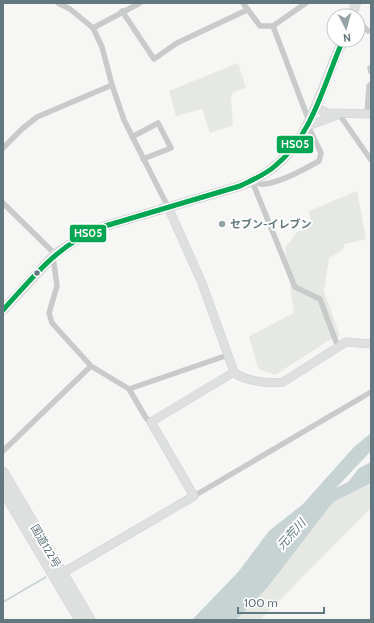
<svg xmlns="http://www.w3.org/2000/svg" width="374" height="623" viewBox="0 0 374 623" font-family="Cabin,'Noto Sans JP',sans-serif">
<rect width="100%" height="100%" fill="#f6f6f5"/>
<path fill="#e6e8e3" d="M238 63 246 88 233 92 231 99 233 125 210 133 202 109 176 116 169 91Z
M357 191 366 239 344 244 343 250 329 258 324 291 340 336 328 341 275 375 258 369 249 336 294 313 285 248 297 232 311 226 309 211Z
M371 483V508L260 620H236L267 588 333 501Z"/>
<path fill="#c7d2d3" d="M371 433V451L336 488 348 482 359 468 371 462V483L333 502 267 588 236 620H192L239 571 269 531 303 504 354 447Z"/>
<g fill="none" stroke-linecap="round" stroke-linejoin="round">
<path stroke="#c7d2d3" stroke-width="1.5" d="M3 602 46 577"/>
<defs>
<path id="secondary" d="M316 108 328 113 371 114
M308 126 337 115
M168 207 202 283 234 372C243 381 270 384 283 382L346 342 371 344
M59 575 194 496 151 422 234 372"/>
<path id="primary" d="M352 16 356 3
M3 310 55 254 87 233 105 226 240 186C296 165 308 125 329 74 333 62 338 51 343 40"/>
<path id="highway" d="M3 472 90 620
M3 490 80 620"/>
</defs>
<use href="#secondary" stroke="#d1d2d2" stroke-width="9"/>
<use href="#primary" stroke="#d2d3d3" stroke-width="10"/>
<use href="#highway" stroke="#d2d3d3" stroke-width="11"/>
<path stroke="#c9cbca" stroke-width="5.5" d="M58 3 70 9 93 28 102 47 112 85 124 120 168 207
M243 3 260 26H273L306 3
M122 11 154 59 177 43 247 10
M358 20 368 31
M273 26 309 121
M93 28 140 3
M370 68 371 72
M339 114 371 160
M367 114 369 86 371 84
M132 137 158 123 171 148 143 159
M3 148 22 129 37 117 112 85
M252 181 295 287 320 299 338 347
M252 181C256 182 260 185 264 184 280 183 305 169 319 161L321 153 308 126
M3 203 55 254
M53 256 57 286 49 313 52 323 91 366 129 389 146 418 151 422
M129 389 228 355
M3 451 91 366
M194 496 371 392"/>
<use href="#secondary" stroke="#dedfdf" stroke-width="8"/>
<use href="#primary" stroke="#dedfdf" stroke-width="9"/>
<use href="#highway" stroke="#dedfdf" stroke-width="10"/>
<defs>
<path id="bus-1" d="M3 310C36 274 58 244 105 226L240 186C252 180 265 175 275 166 313 135 324 83 343 40"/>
</defs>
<use href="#bus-1" stroke="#fff" stroke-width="8"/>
<use href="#bus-1" stroke="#00a651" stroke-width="5"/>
</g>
<circle fill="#96a4a8" stroke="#fff" stroke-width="1.5" cx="222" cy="224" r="4"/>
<circle fill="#63787e" stroke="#fff" stroke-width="1.5" cx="37" cy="273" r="3.5"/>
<g text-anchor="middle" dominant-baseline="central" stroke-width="4" stroke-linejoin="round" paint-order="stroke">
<g font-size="11" font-weight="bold" fill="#63787e" stroke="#fff" text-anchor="start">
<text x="230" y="224">セブン-イレブン</text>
</g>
<g font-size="11" fill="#63787e" stroke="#fff">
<text transform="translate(46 546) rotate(60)">国道122号</text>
</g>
<g font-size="12" font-style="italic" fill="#5e7879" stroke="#fff">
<text transform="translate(291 534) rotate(-48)">元荒川</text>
</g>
</g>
<g stroke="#fff" stroke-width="1.5">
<rect x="276" y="135" width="38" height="19" rx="4" fill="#00a651"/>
<rect x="69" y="224" width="38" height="19" rx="4" fill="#00a651"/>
</g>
<g font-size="11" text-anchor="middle" font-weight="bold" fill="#fff">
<text x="295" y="148">HS05</text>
<text x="88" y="237">HS05</text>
</g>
<rect width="374" height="623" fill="none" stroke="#63787e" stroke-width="8"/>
<g transform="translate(346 28) rotate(174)"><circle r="19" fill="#ffffff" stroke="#c1c9cb"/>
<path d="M0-3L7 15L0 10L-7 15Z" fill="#96a4a8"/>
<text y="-6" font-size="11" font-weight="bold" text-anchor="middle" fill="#63787e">N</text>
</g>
<path d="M238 607v6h86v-6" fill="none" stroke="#63787e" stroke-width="2"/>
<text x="244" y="607" font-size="12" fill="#63787e" stroke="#ffffff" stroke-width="3" paint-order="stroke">100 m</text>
</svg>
